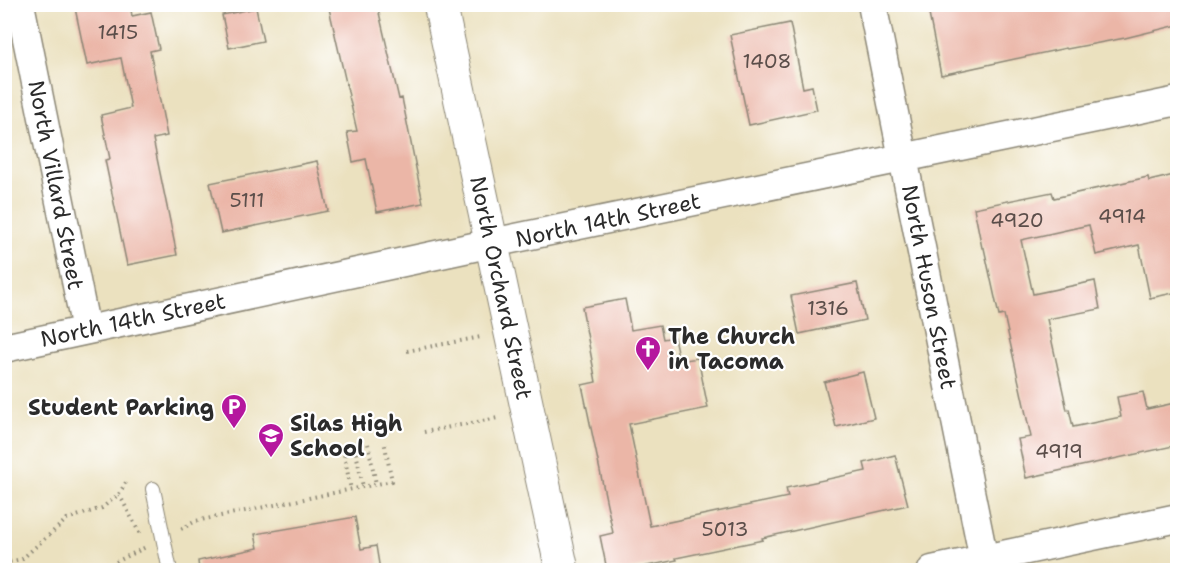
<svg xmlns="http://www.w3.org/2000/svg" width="1182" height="575" viewBox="0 0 1182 575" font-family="'Shantell Sans',sans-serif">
<rect width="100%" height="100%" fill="#fff"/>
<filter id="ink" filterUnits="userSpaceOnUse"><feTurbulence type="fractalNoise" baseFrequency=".0167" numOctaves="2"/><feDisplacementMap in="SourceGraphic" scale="12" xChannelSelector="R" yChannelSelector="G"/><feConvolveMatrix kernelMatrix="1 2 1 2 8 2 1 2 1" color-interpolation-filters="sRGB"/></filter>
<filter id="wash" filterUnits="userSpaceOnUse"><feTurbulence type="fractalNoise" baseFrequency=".008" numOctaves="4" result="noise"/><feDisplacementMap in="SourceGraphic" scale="24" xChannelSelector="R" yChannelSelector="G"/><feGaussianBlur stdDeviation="1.35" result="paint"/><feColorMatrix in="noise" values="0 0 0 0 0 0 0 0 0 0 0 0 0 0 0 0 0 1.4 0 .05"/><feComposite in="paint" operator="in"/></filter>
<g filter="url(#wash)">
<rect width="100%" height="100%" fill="#ebe1bf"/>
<g id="blocks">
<path fill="#ebb6a7" d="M93 4H130L132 16 151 12 159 49 150 51 167 136 153 139 177 255 127 265 105 160 110 159 101 115 131 108 121 58 87 65 75 8Z
M328 4H377L399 99 402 98 423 203 377 212 366 159 353 162 347 132 357 131Z
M927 4H969L970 10 1001 4H1178V25L1125 38 1067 49 1066 48 941 75Z
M256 8 263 41 229 48 222 15Z
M790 23 803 88 812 86 817 110 749 125 730 35Z
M317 161 328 211 221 233 210 183Z
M1178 174V292L1150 298 1139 245 1096 255 1089 225 1021 240 1033 294 1095 281 1100 309 1047 319 1067 410 1069 409 1073 427 1121 417 1117 397 1143 392 1147 409 1175 403 1178 414V445L1026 478 1018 439 1031 437 1004 315 999 316 984 248H982L974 208 1052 192 1054 198 1148 177 1149 181Z
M857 283 865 320 799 334 791 296Z
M625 299 631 330 660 325 663 339 674 337 679 361 698 358 708 408 629 424 650 526 788 497 786 488 866 471 864 463 895 455 908 505 762 538 763 540 676 558 677 560 627 570H607L600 536 613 533 582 385 596 382 582 307Z
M863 372 874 418 836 427 824 382Z
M355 517 361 549 376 546 380 570H199L198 561 258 548 255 534Z"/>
</g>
</g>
<g filter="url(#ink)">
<use href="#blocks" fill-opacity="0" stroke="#8b8675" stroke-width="1.5"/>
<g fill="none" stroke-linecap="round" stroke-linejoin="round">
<defs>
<path id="service" d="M153 489 169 566"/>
<path id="minor" d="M20 4 86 330
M872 4 986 570
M4 348 492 243 1178 101
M932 570 1178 518"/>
<path id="tertiary" d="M440 4 562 570"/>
</defs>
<use href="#service" stroke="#8b8675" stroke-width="16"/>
<use href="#minor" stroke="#8b8675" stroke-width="31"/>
<use href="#tertiary" stroke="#8b8675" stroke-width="35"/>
<path stroke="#8b8675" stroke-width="4" stroke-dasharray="1.5 4.5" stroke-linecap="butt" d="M407 351 481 337
M424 432 498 418
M368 444 376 484
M355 447 363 487
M343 449 351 490
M119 494 128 479
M181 529 196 521 392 481 384 441
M4 563 22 559 67 519 102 508 119 494 140 534
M100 570 146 547"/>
<use href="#service" stroke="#fff" stroke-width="14"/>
<use href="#minor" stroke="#fff" stroke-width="28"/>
<use href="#tertiary" stroke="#fff" stroke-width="33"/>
</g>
</g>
<defs>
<symbol id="church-pin" viewBox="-11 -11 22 30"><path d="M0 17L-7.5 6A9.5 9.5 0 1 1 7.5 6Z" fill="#b5179e" stroke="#fff"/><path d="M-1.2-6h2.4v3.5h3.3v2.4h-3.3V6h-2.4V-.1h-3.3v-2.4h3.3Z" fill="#fff"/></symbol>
<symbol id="parking-pin" viewBox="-11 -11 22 30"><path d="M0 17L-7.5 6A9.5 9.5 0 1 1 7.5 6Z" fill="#b5179e" stroke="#fff"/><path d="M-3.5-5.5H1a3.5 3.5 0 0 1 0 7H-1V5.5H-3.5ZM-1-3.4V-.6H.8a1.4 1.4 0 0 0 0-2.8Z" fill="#fff"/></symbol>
<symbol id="school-pin" viewBox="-11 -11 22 30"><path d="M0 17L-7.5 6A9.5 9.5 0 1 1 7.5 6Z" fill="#b5179e" stroke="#fff"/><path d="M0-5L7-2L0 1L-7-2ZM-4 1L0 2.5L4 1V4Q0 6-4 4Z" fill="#fff"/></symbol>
</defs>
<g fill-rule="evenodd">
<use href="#church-pin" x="633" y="334" width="30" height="40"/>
<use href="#parking-pin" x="219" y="392" width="30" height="40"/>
<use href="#school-pin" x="256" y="421" width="30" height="40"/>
</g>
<g text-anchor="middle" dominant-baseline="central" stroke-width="4.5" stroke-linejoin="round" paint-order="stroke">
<g font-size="20" fill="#5b4e4a">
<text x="118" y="32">1415</text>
<text x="767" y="61">1408</text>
<text x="247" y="200">5111</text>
<text x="1122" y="216">4914</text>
<text x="1017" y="220">4920</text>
<text x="828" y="308">1316</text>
<text x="1059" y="451">4919</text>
<text x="725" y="529">5013</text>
</g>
<g font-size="22" fill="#2b2b2b" stroke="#fff">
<text transform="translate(56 185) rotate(79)">North Villard Street</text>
<text transform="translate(608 220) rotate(-12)">North 14th Street</text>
<text transform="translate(929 287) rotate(79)">North Huson Street</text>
<text transform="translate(501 288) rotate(78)">North Orchard Street</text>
<text transform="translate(133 320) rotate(-12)">North 14th Street</text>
</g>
<g font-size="22" font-weight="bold" fill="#2b2b2b" stroke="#fff" text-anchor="start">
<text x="668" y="336">The Church<tspan x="668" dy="25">in Tacoma</tspan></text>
<text x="214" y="407" text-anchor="end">Student Parking</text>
<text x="290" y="423">Silas High<tspan x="290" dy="25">School</tspan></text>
</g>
</g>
<rect width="1182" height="575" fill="none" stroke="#fff" stroke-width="24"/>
</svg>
